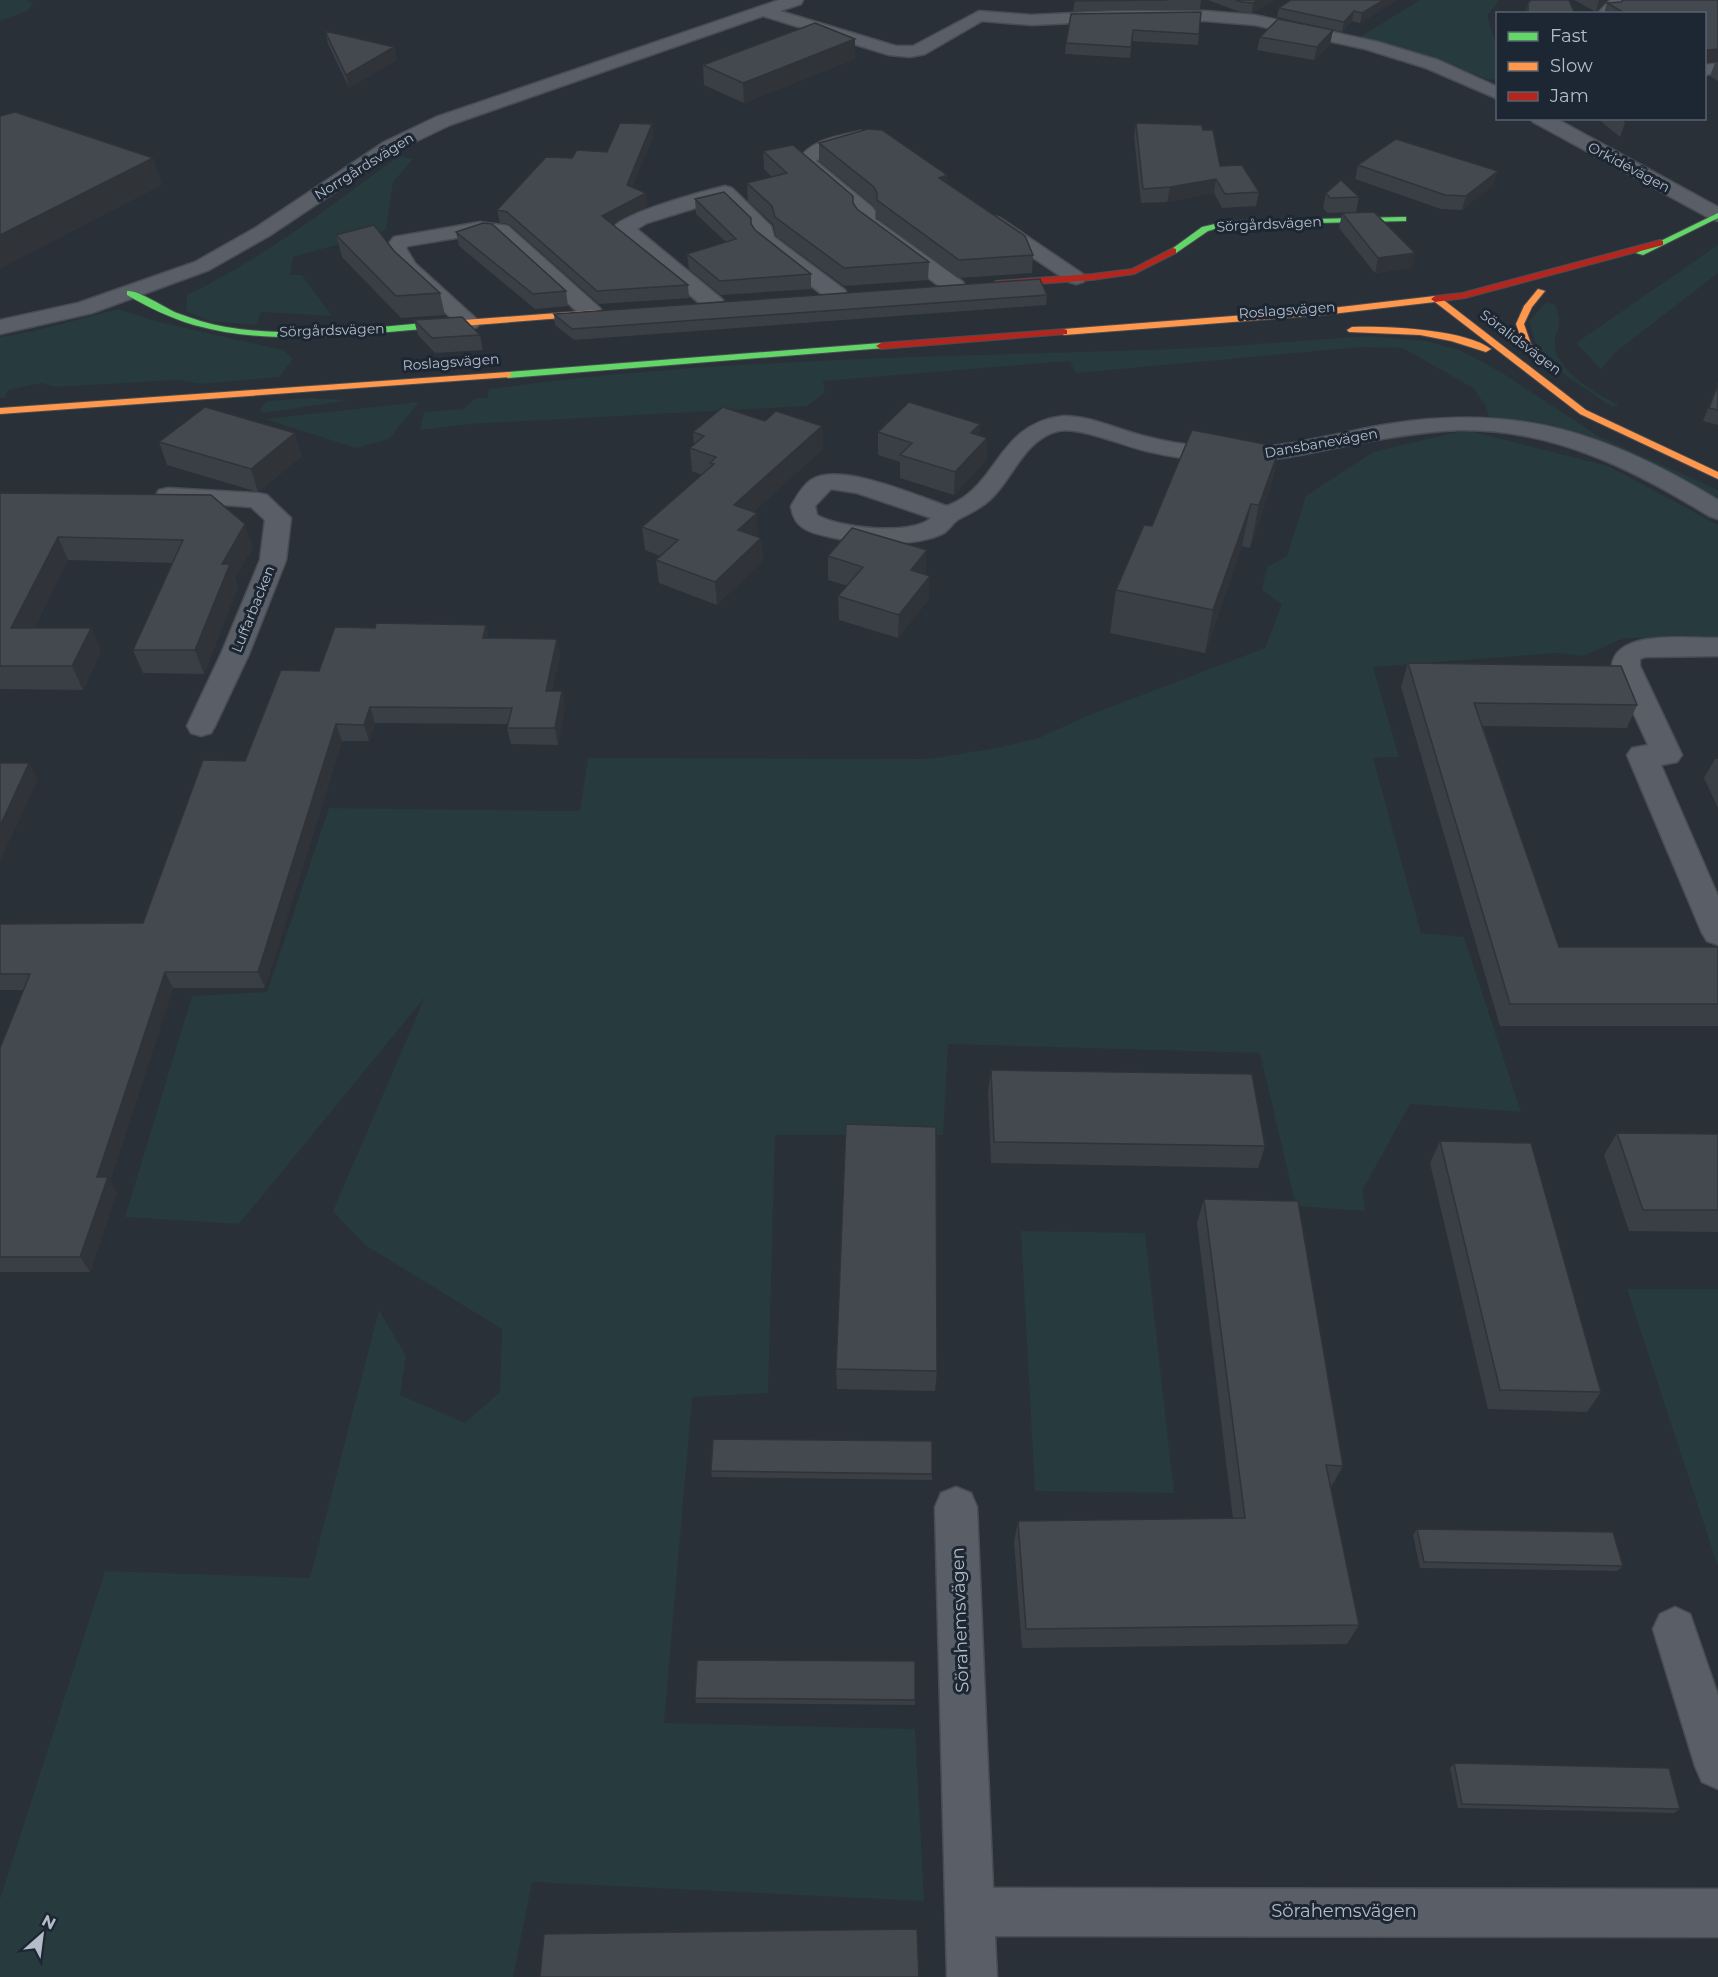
<svg xmlns="http://www.w3.org/2000/svg" width="1718" height="1977" viewBox="0 0 1718 1977" font-family="Montserrat,sans-serif">
<rect width="100%" height="100%" fill="#2a3038"/>
<path fill="#273a3e" d="M0 0H26L33 3 27 11 0 21Z
M1420 0H1499L1487 16 1497 47V80L1487 79 1424 56 1355 40Z
M399 156 413 159 393 182 386 229 382 232 293 257 290 275H302L332 316 261 312 256 325 209 321 186 311 187 295C264 258 331 206 399 156Z
M1718 245V273L1617 351 1601 369 1576 343Z
M1547 302 1555 305C1565 329 1554 328 1555 346 1556 371 1599 395 1619 405L1612 407 1566 376 1537 348 1529 321Z
M118 309 155 321 283 350 293 359 279 377 202 384 177 380 56 387 41 383 8 390 5 398H0V337L34 331Z
M1368 336 1426 341 1462 351 1504 374 1598 436 1718 490V498C1643 454 1574 430 1489 417L1486 406 1473 388 1403 348 1362 347 1076 373 1070 361 823 381 825 393 807 406 469 424 420 430 424 412 463 409 476 398H487L489 389C707 359 927 357 1146 350 1220 348 1294 341 1368 336Z
M310 398 350 400 263 413 260 409 268 401Z
M419 402 389 439 356 448 265 419Z
M1466 430 1608 466 1718 525V639L1624 638 1583 656 1557 653 1373 667 1399 757 1373 758 1421 933 1464 937 1521 1112 1410 1104 1362 1191 1365 1211 1296 1206 1260 1053 948 1044 943 1135H775L768 1393 692 1397 664 1723 915 1729 924 1901 532 1882 513 1977H0V1899L105 1571 310 1578 379 1310 406 1356 400 1395 465 1423 500 1392 502 1329 365 1245 333 1211 425 997 239 1224 125 1217 192 996 267 992 329 808 580 811 588 758 929 759 997 748 1039 738 1087 716 1265 648 1282 604 1262 590 1267 567 1287 556 1306 496 1373 452Z
M1021 1231 1145 1233 1174 1493 1035 1491Z
M1627 1289H1718V1564H1717Z"/>
<g fill="none" stroke-linecap="round" stroke-linejoin="round">
<defs>
<path id="street" d="M779 0H803L801 4 780 11 896 46H913L979 11 1031 15 1117 11H1206L1255 15 1378 42 1438 60 1498 87V99L1426 68 1365 49 1255 25 1206 21H1117L1031 25 982 21 925 54 910 57 889 55 763 16 450 125 398 150 269 236 209 270 92 313 0 334V320L78 303 195 262 255 228 384 142 436 117Z
M1610 0H1627L1615 14H1597Z
M1718 63V73L1704 75V65Z
M1531 118H1555L1718 207V221L1711 219 1533 122Z
M861 131 868 133 870 137 868 141 830 151 816 161 872 207 875 211V219L963 282 966 287 963 292 955 293 947 292 858 225 855 221V213L796 162C812 139 835 137 861 131Z
M725 186 732 188 771 226 774 237 845 290 848 295 845 300 837 301 829 300 757 243 754 239V231L721 200 647 223 637 229 722 299 725 304 722 309 714 310 706 309 613 228C623 213 704 191 725 186Z
M993 216 1000 218 1083 274 1087 278 1083 282 1076 284 1069 282 986 226 983 222 986 218Z
M480 222 508 226 600 308 603 313 600 318 592 320 584 318 495 236 480 234 408 246 406 248 415 263 480 322 477 327 469 329 461 327 400 271 385 248 394 237Z
M1063 416C1088 416 1110 426 1133 433 1167 443 1202 448 1237 448 1289 448 1339 432 1389 424 1518 403 1609 434 1718 500V519L1709 516C1633 469 1553 429 1460 430 1430 431 1400 436 1370 441 1320 450 1273 464 1221 462 1195 460 1171 457 1146 451 1124 446 1078 426 1058 431 1029 438 1016 469 999 490 987 505 975 511 959 519 953 522 950 529 944 533 916 548 860 544 830 537 809 532 794 529 791 506 796 498 802 486 811 480 839 461 917 496 947 506 999 487 996 424 1063 416ZM831 489 857 493 931 518C912 536 838 528 817 515L815 506Z
M168 488 258 493 267 495 291 518 286 560 249 654 215 726 211 733 201 736 191 733 187 726 221 654 260 560 265 520 251 507 159 500 156 495 159 490Z
M1718 638V656L1645 657 1640 659V666L1682 755 1677 762 1661 765 1718 896V945L1707 941 1702 933 1627 755 1632 748 1648 745 1612 666C1616 628 1690 639 1718 638Z
M956 1487 971 1493 977 1507 993 1888 1718 1889V1937L995 1936 997 1977H947L935 1507 941 1493Z
M1675 1607 1690 1614 1718 1695V1789L1702 1782 1695 1766 1653 1629 1660 1614Z"/>
<path id="fast" d="M1718 213V218L1643 255 1636 253Z
M1403 217H1406V221L1228 225 1208 231 1176 253 1169 251 1202 227 1228 221Z
M127 291C139 290 165 308 177 313 193 319 209 324 226 327 291 338 358 329 424 323L428 326 424 329C348 335 269 346 194 325 170 318 148 307 127 295Z
M881 343 884 344V348L508 378 503 375 508 372Z"/>
<path id="slow" d="M1538 289 1545 291 1532 307 1524 324 1531 344 1555 369 1550 372 1524 347 1516 324 1524 306Z
M1435 296 1441 298 1586 410 1718 472V479L1580 414 1435 302 1323 315 1064 335 1059 332 1064 329 1323 309Z
M597 310 601 313 600 315 424 329 420 326 424 323Z
M1352 327C1386 326 1464 329 1491 349L1486 352 1451 341 1420 335 1349 332 1347 330Z
M508 372 511 373V377L0 414V408Z"/>
<path id="jam" d="M1660 240 1663 241V245L1465 298 1435 302 1431 299 1435 296 1462 293Z
M1173 248 1176 249V253L1134 274 1092 280 996 287 992 284 996 281 1092 274 1132 269Z
M1064 329 1067 330V334L881 349 876 346 881 343Z"/>
</defs>
<use href="#street" stroke="#484c53" stroke-width="3"/>
<use href="#fast" stroke="#484c53" stroke-width="2"/>
<use href="#slow" stroke="#484c53" stroke-width="2"/>
<use href="#jam" stroke="#484c53" stroke-width="2"/>
<use href="#street" fill="#5a5e66" fill-rule="evenodd"/>
<use href="#fast" fill="#63d668" fill-rule="evenodd"/>
<use href="#slow" fill="#ff974d" fill-rule="evenodd"/>
<use href="#jam" fill="#b3261e" fill-rule="evenodd"/>
</g>
<path fill="#3a3f45" d="M1075 0H1201L1200 9 1073 11Z
M1208 0H1275L1252 13 1240 12Z
M1291 0H1397L1360 23 1352 21 1342 32 1277 17 1279 8Z
M1574 0H1608L1596 12Z
M1718 0V62L1704 64V14H1604L1607 3Z
M1528 3 1575 14H1525Z
M1071 14 1199 34 1198 45 1132 41 1130 58 1065 54 1066 43Z
M1333 30 1330 44 1314 60 1257 50 1260 37Z
M325 31 394 47 397 60 349 88 328 44Z
M855 39V59L744 103 704 85 703 65Z
M1718 62V81L1710 76 1715 63Z
M1597 118H1623L1625 123 1620 137Z
M1136 123 1203 130 1220 166 1259 192 1256 206 1222 208 1214 193 1167 202 1141 203 1134 137Z
M652 124 653 137 632 187 648 206 612 224 688 285 689 298 599 304 509 224 500 223 497 210 572 158 607 152Z
M819 143 947 175V183L1033 255 1032 273 958 278 877 218V211L873 205 819 161Z
M763 151 853 203 857 209 929 262 928 280 844 286 776 236 773 224 748 201 747 183 772 177 764 169Z
M1358 165 1493 185 1462 210 1441 209 1355 179Z
M1326 193 1359 197 1356 212 1327 213 1323 208Z
M695 199 751 225 755 230 811 274V289L721 295 689 269 687 254 726 242 696 214Z
M1342 213 1415 253 1411 268 1375 273 1339 228Z
M456 232 566 291 568 306 535 309 459 246Z
M336 235 394 251 440 293 445 315 401 318 342 257Z
M1047 295 1046 305 574 340 555 325 554 314Z
M414 320 480 335 483 350 435 353 418 335Z
M1718 382V425L1703 421Z
M765 421 822 426 823 449 753 512 757 513V537L761 538 763 561 717 605 659 583 656 560 660 556 645 550 642 527 702 475 692 471 690 448 694 445 693 432Z
M980 424 979 436 987 438 986 461 954 495 900 478V462L878 455V432Z
M159 442 302 456 258 492 167 465Z
M1280 447 1270 489 1250 548 1242 546 1205 653 1110 633 1116 590 1152 526Z
M0 493 253 547 235 578 238 587 204 674 143 673 133 650 172 563 68 560 34 628H91L101 651 83 690 0 689Z
M828 556 926 573 929 599 898 638 839 620 838 596 848 586 828 580Z
M486 625 489 638 557 639 560 655 552 691H562L565 707 558 745 511 744 507 728 508 724 375 723 369 741H342L265 988H173L110 1181 117 1192 90 1272H0V1048L24 990H0V924L143 923 245 761 319 671 375 628Z
M1408 663 1637 705 1627 728 1483 726 1559 947H1718V1026H1500L1401 687Z
M1715 759H1718V808L1704 778Z
M991 1070 1265 1146 1258 1168 991 1163 988 1092Z
M1617 1133 1718 1134V1232L1629 1231 1604 1155Z
M1440 1141 1601 1392 1587 1412 1488 1409 1430 1163Z
M1204 1199 1343 1466 1331 1487 1359 1625 1347 1644 1022 1648 1014 1542 1018 1521 1233 1519 1197 1223Z
M836 1369 937 1371 935 1391 837 1389Z
M711 1471 932 1474V1480L712 1477Z
M1417 1529 1623 1566 1617 1571 1420 1568 1413 1535Z
M695 1698 915 1700V1705L696 1703Z
M1454 1763 1680 1809 1674 1813 1458 1808 1450 1768Z"/>
<path fill="#303338" d="M1259 0H1275L1252 13 1253 3Z
M1384 0H1397L1360 23 1362 13Z
M1599 0H1608L1596 12Z
M1354 11 1352 21 1342 32 1344 22Z
M1333 30 1330 44 1314 60 1317 47Z
M855 39V59L744 103 743 83Z
M394 47 397 60 349 88 346 75Z
M1718 49V62L1705 63 1707 58V50Z
M652 124 653 137 628 198 627 185Z
M153 158 162 185 0 269V235Z
M1498 171 1493 185 1462 210 1466 196Z
M947 175 946 193 939 178Z
M1216 179 1214 193 1167 202 1170 187Z
M646 193 648 206 603 228 602 216Z
M1415 253 1411 268 1375 273 1378 258Z
M980 424 978 447 971 433Z
M822 426 823 449 736 528 734 505Z
M295 433 302 456 258 492 251 469Z
M987 438 986 461 954 495 955 472Z
M1280 447 1270 489 1250 548 1259 505Z
M1251 504 1242 546 1205 653 1213 610Z
M757 513 758 536 740 553 738 530Z
M245 524 253 547 235 578 238 587 204 674 195 650 222 564Z
M58 537 68 560 22 651 11 628Z
M761 538 763 561 717 605 715 582Z
M927 550 926 573 910 593 911 570Z
M930 576 929 599 898 638 899 615Z
M486 625 490 641 483 638Z
M91 628 101 651 83 690 72 666Z
M557 639 560 655 549 707 546 691Z
M562 691 565 707 558 745 555 728Z
M370 707 375 723 369 741 364 725Z
M336 724 342 741 265 988 258 972Z
M29 763 38 779 0 862V826Z
M165 972 173 988 110 1181 117 1192 90 1272 80 1257 97 1177Z"/>
<path fill="#444950" stroke="#303338" stroke-width="1.5" d="M1075 0H1167L1074 1Z
M1235 0H1259L1253 3 1242 2Z
M1291 0H1384L1362 13 1354 11 1344 22 1279 8Z
M1531 0H1569L1575 14H1529L1528 11V3Z
M1623 0H1718V49L1707 50V58L1704 57V14H1626L1607 3 1621 2Z
M1201 12 1199 34 1133 30 1131 47 1066 43 1071 14Z
M1278 19 1333 30 1317 47 1260 37Z
M815 23 855 39 743 83 703 65Z
M325 31 394 47 346 75Z
M15 112 153 158 0 235V116Z
M620 123 652 124 627 185 646 193 602 216 688 285 597 291 507 212 497 210 546 157 572 158 577 150 607 152Z
M1136 123 1202 125 1203 130H1213L1220 166 1242 165 1259 192 1225 194 1216 179 1170 187 1143 189Z
M868 129 882 130 947 175 939 178 1025 236 1033 255 959 260 877 200V193L874 187 819 143Z
M1396 139 1498 171 1466 196 1445 195 1358 165Z
M793 145 853 196V203L857 209 929 262 844 268 775 217 772 206 747 183 787 173 763 151Z
M1341 180 1359 197 1330 198 1326 193Z
M724 192 751 218V224L755 230 811 274 720 281 687 254 736 239 695 199Z
M1374 212 1415 253 1378 258 1342 213Z
M483 223 492 224 566 291 533 294 456 232Z
M374 225 394 251 440 293 396 296 336 235Z
M1040 279 1047 295 572 329 554 314Z
M462 317 480 335 432 338 414 320Z
M1718 384V410L1709 408Z
M909 402 980 424 971 433 987 438 955 472 900 455 912 443 878 432Z
M205 407 295 433 251 469 159 442Z
M723 407 765 421 776 411 822 426 734 505 757 513 738 530 761 538 715 582 656 560 678 540 642 527 714 464 710 463 716 457 690 448 704 436 693 432Z
M1192 430 1280 447 1259 505 1251 504 1213 610 1116 590 1144 525 1152 526Z
M0 493 211 495 245 524 222 564H230L195 650H133L183 540 58 537 11 628H91L72 666H0Z
M852 528 927 550 911 570 930 576 899 615 838 596 863 567 828 556Z
M376 623 486 625 483 638 557 639 546 691H562L555 728H507L512 708 370 707 364 725 336 724 258 972H165L97 1177H108L80 1257H0V1048L30 974H0V924L143 923 203 760 245 761 281 670 319 671 335 627 375 628Z
M1408 663 1621 666 1637 705 1474 703 1559 947H1718V1004H1510Z
M0 763H29L0 826Z
M991 1070 1252 1074 1265 1146 994 1142Z
M846 1124 936 1127 937 1371 836 1369Z
M1617 1133 1718 1134V1210H1643Z
M1440 1141 1531 1143 1601 1392 1500 1390Z
M1204 1199 1298 1201 1343 1466 1326 1465 1359 1625 1026 1629 1018 1521 1245 1518Z
M713 1439 932 1441V1474L711 1471Z
M1417 1529 1613 1532 1623 1566 1424 1562Z
M697 1660 915 1661V1700L695 1698Z
M1454 1763 1669 1768 1680 1809 1462 1804Z
M917 1929 919 1977H540L544 1934Z"/>
<g text-anchor="middle" dominant-baseline="central" stroke-width="6" stroke-linejoin="round" paint-order="stroke">
<g font-size="14" fill="#b4bcc9" stroke="#1d2633">
<text transform="translate(364 166) rotate(-32)">Norrgårdsvägen</text>
<text transform="translate(1629 167) rotate(28)">Orkidévägen</text>
<text transform="translate(1269 224) rotate(-3)">Sörgårdsvägen</text>
<text transform="translate(1287 310) rotate(-4)">Roslagsvägen</text>
<text transform="translate(332 330) rotate(-2)">Sörgårdsvägen</text>
<text transform="translate(1521 342) rotate(37)">Söralidsvägen</text>
<text transform="translate(451 362) rotate(-4)">Roslagsvägen</text>
<text transform="translate(1321 443) rotate(-10)">Dansbanevägen</text>
<text transform="translate(253 609) rotate(-68)">Luffarbacken</text>
</g>
<g font-size="18" fill="#b4bcc9" stroke="#1d2633">
<text transform="translate(960 1620) rotate(-92)">Sörahemsvägen</text>
<text x="1344" y="1911">Sörahemsvägen</text>
</g>
</g>
<rect x="1496" y="12" width="210" height="108" fill="#1d2633" stroke="#59626f" stroke-width="1.5"/>
<rect x="1508" y="32" width="30" height="9" fill="#63d668" stroke="#59626f" stroke-width="1.5"/>
<text x="1550" y="42" font-size="18" fill="#b4bcc9">Fast</text>
<rect x="1508" y="62" width="30" height="9" fill="#ff974d" stroke="#59626f" stroke-width="1.5"/>
<text x="1550" y="72" font-size="18" fill="#b4bcc9">Slow</text>
<rect x="1508" y="92" width="30" height="9" fill="#b3261e" stroke="#59626f" stroke-width="1.5"/>
<text x="1550" y="102" font-size="18" fill="#b4bcc9">Jam</text>
<g transform="translate(42 1935) rotate(28)" stroke="#1d2633" stroke-width="4.5" paint-order="stroke">
<path d="M0-4.5L10 22L0 15L-10 22Z" fill="#b4bcc9"/>
<text y="-9" font-size="16" font-weight="bold" text-anchor="middle" fill="#b4bcc9">N</text>
</g>
</svg>
